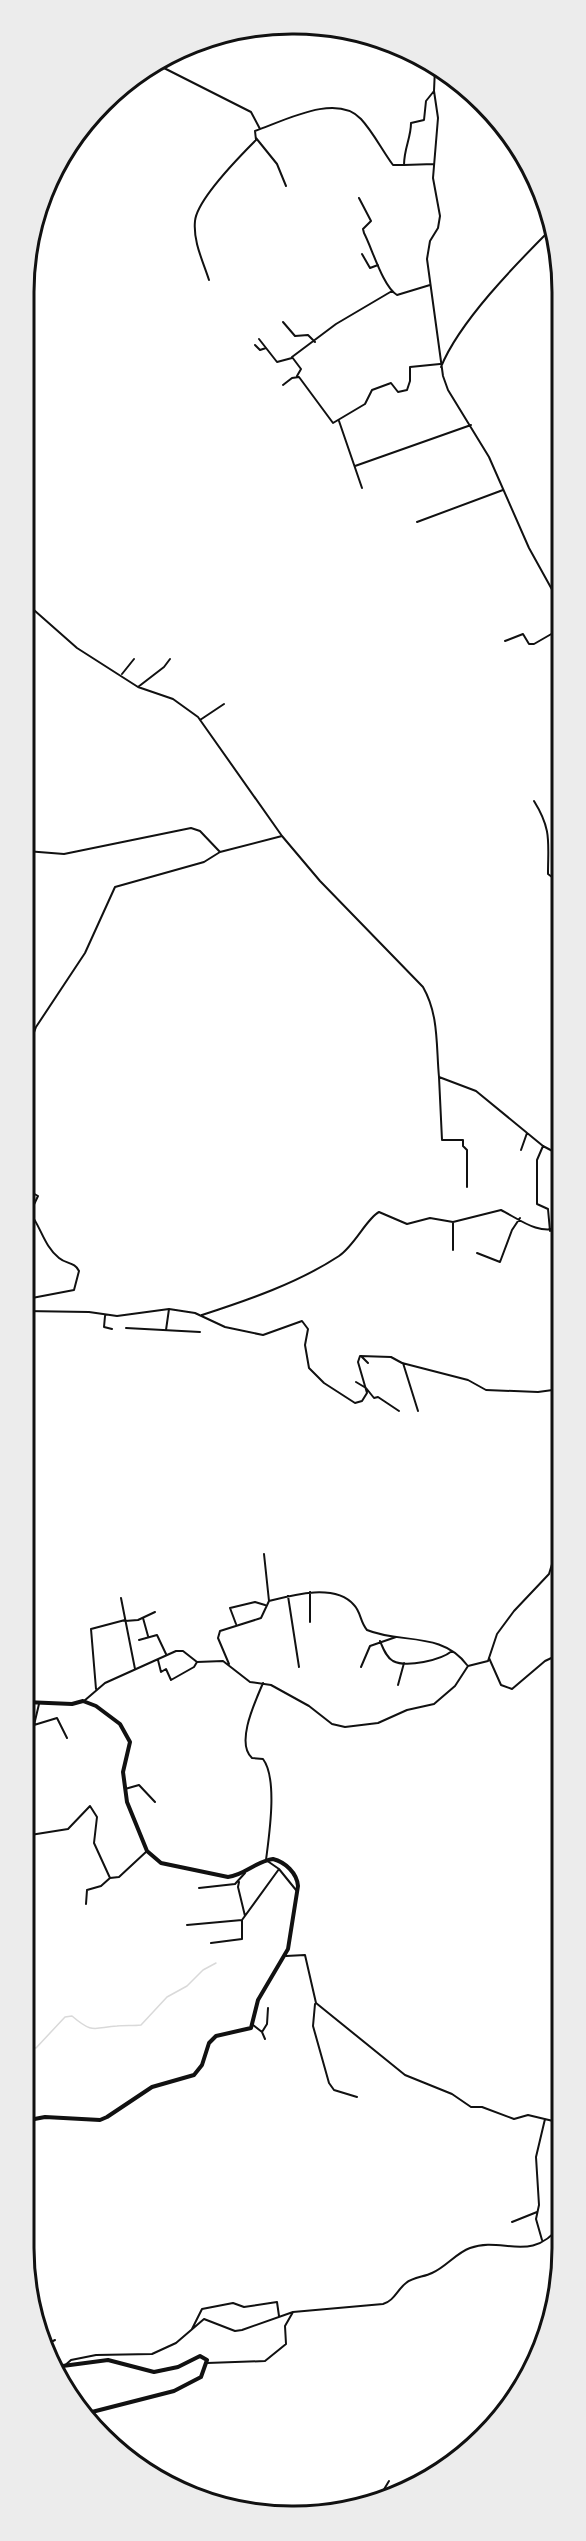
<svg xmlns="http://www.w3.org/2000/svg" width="586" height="2541" viewBox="0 0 586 2541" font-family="Ubuntu,sans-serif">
<rect width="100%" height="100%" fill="#fff"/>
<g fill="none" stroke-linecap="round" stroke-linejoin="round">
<path stroke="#d9d9d9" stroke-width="1.5" d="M24 2042 28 2047 36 2048 65 2017 72 2016C93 2034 93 2028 117 2026 125 2025 133 2026 141 2025L167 1997 187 1986 203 1970 216 1963"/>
<path stroke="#111" stroke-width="2" d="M158 65 251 112 260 129
M435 68 434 91 438 118 433 178 440 216 438 228 430 241 427 259 443 376 448 390 489 457 529 548 560 604
M256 138 277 164 286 186
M404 165 434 164
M359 198 371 221 363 229 364 233C372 248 383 287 397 295L430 285
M362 254 370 268 378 265
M209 280C203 261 193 242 195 221 197 199 240 156 256 140L255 131C282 122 336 92 361 119 373 132 382 150 393 165H404C404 148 411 138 411 123L424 120 426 101 434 91
M283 322 295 336 308 335 315 342
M259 339 277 362 292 358
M255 345 260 350 266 348
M441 367C459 322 516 264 551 229
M297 376 301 369 292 357 336 324 392 291
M283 385 292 378 299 377 333 423 365 404 372 390 391 383 398 392 407 390 410 381V367L440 364
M339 421 362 488
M355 466 471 425
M417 522 503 490
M26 603 77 648 138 687 173 699 198 717 282 836 320 881 423 987C439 1015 436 1045 439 1077L476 1091 543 1146 560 1155
M505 641 523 634 529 644H534L560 629
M556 658 560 656
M122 674 134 659
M138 687 164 667 170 659
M200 720 224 704
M534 801C552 830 548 842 548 874L552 877 560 874
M26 851 64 854 191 828 200 831 220 852 282 836
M25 1057 36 1027 85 953 115 887 204 862 220 852
M439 1077 442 1140H463V1146L467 1150V1187
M543 1146 537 1160V1204L548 1209 550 1231
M521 1150 527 1133
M25 1188 32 1189 31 1192 38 1196 30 1213C41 1227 44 1246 59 1258 66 1264 75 1262 79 1271L74 1290 32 1298 27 1311
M25 1202 31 1192
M453 1222V1250
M477 1253 500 1262 512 1230 520 1218
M25 1311 89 1312 117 1316 169 1309 195 1313 225 1327 263 1335 302 1321 308 1329 305 1345 309 1368 324 1383 355 1403 362 1401 367 1393 358 1362 360 1356 391 1357 402 1363 468 1380 486 1390 538 1392 560 1389
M202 1315C248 1300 298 1283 339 1256 355 1245 367 1218 379 1212L407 1224 430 1218 453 1222 501 1210C519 1219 539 1236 560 1227
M105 1316 104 1327 112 1329
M126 1328 200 1332
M166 1330 169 1309
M361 1356 368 1363
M403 1363 418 1411
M356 1382 366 1388 374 1398 378 1397 399 1411
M264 1554 269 1601
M288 1596 299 1667
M121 1598 135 1669
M143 1618 148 1636
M125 1621 138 1620 155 1612
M310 1622V1592
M236 1624 230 1608 255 1602 265 1605
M139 1640 157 1635 166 1654
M380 1641C383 1648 386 1657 393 1661 407 1668 441 1660 452 1651
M489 1658 501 1685 512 1689 545 1661 560 1654
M158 1660 161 1672 166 1669 171 1680 194 1667 197 1662
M229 1664 218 1638 220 1631 261 1618 269 1601C292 1595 335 1583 354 1605 361 1612 360 1622 367 1630 400 1644 442 1631 467 1665
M361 1667 370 1646 396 1637
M263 1683C256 1700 235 1743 252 1758L263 1759C278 1779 269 1836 266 1860L279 1869 296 1890
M398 1685 404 1663
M96 1689 91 1629 125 1620
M84 1701 105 1683 176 1651H183L197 1662 223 1661 250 1682 271 1685 309 1706 332 1724 345 1727 378 1723 407 1710 434 1704 455 1686 468 1666 488 1661 497 1634 514 1611 549 1574 560 1538
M39 1704 34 1725 57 1718 67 1738
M125 1789 139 1785 155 1802
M24 1836 68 1829 90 1806 97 1817 94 1843 110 1878 119 1877 147 1851
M239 1882 238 1887 245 1916
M199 1888 235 1884 245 1873
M86 1904 87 1890 101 1886 110 1878
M187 1925 242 1920
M211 1943 242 1939V1920L279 1869
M286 1956 305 1955 316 2003 405 2075 452 2094 471 2107H482L514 2119 528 2115 553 2121 559 2129 560 2156
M315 2004 313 2026 329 2083 334 2090 357 2097
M253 2025 262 2032 265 2039
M262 2032 267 2024 268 2008
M512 2222 537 2212
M542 2240 536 2219 539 2205 536 2157 545 2119
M192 2329 202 2309 233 2303 244 2307 277 2302 279 2316
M43 2346 55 2340
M207 2363 265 2361 286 2344 285 2326 293 2312
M62 2368 71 2360 96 2355 152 2354 176 2343 204 2319 235 2331 242 2330 293 2312 383 2304C394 2301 397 2290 406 2283 413 2277 424 2277 432 2273 446 2267 456 2253 470 2248 502 2236 531 2264 560 2226
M377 2501 389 2481"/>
<path stroke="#111" stroke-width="4" d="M24 2121 45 2117 100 2120 107 2117 152 2087 194 2075 202 2065 209 2043 216 2036 251 2028 258 2000 288 1949 298 1886C297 1873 285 1862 273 1859 256 1861 245 1875 228 1877L161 1863 147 1851 127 1802 123 1772 130 1742 120 1724 96 1706 83 1701 72 1704 25 1702
M55 2367 108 2360 154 2372 178 2367 200 2356 207 2360 201 2377 174 2391 84 2414"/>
</g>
<path d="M0 0H586V2541H0ZM292 34H294A258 258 0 0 1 552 292V2248A258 258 0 0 1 294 2506H292A258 258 0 0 1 34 2248V292A258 258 0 0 1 292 34Z" fill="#ececec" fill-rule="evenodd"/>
<path fill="none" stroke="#111" stroke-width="3" d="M292 34H294A258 258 0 0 1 552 292V2248A258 258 0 0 1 294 2506H292A258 258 0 0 1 34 2248V292A258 258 0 0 1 292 34Z"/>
</svg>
